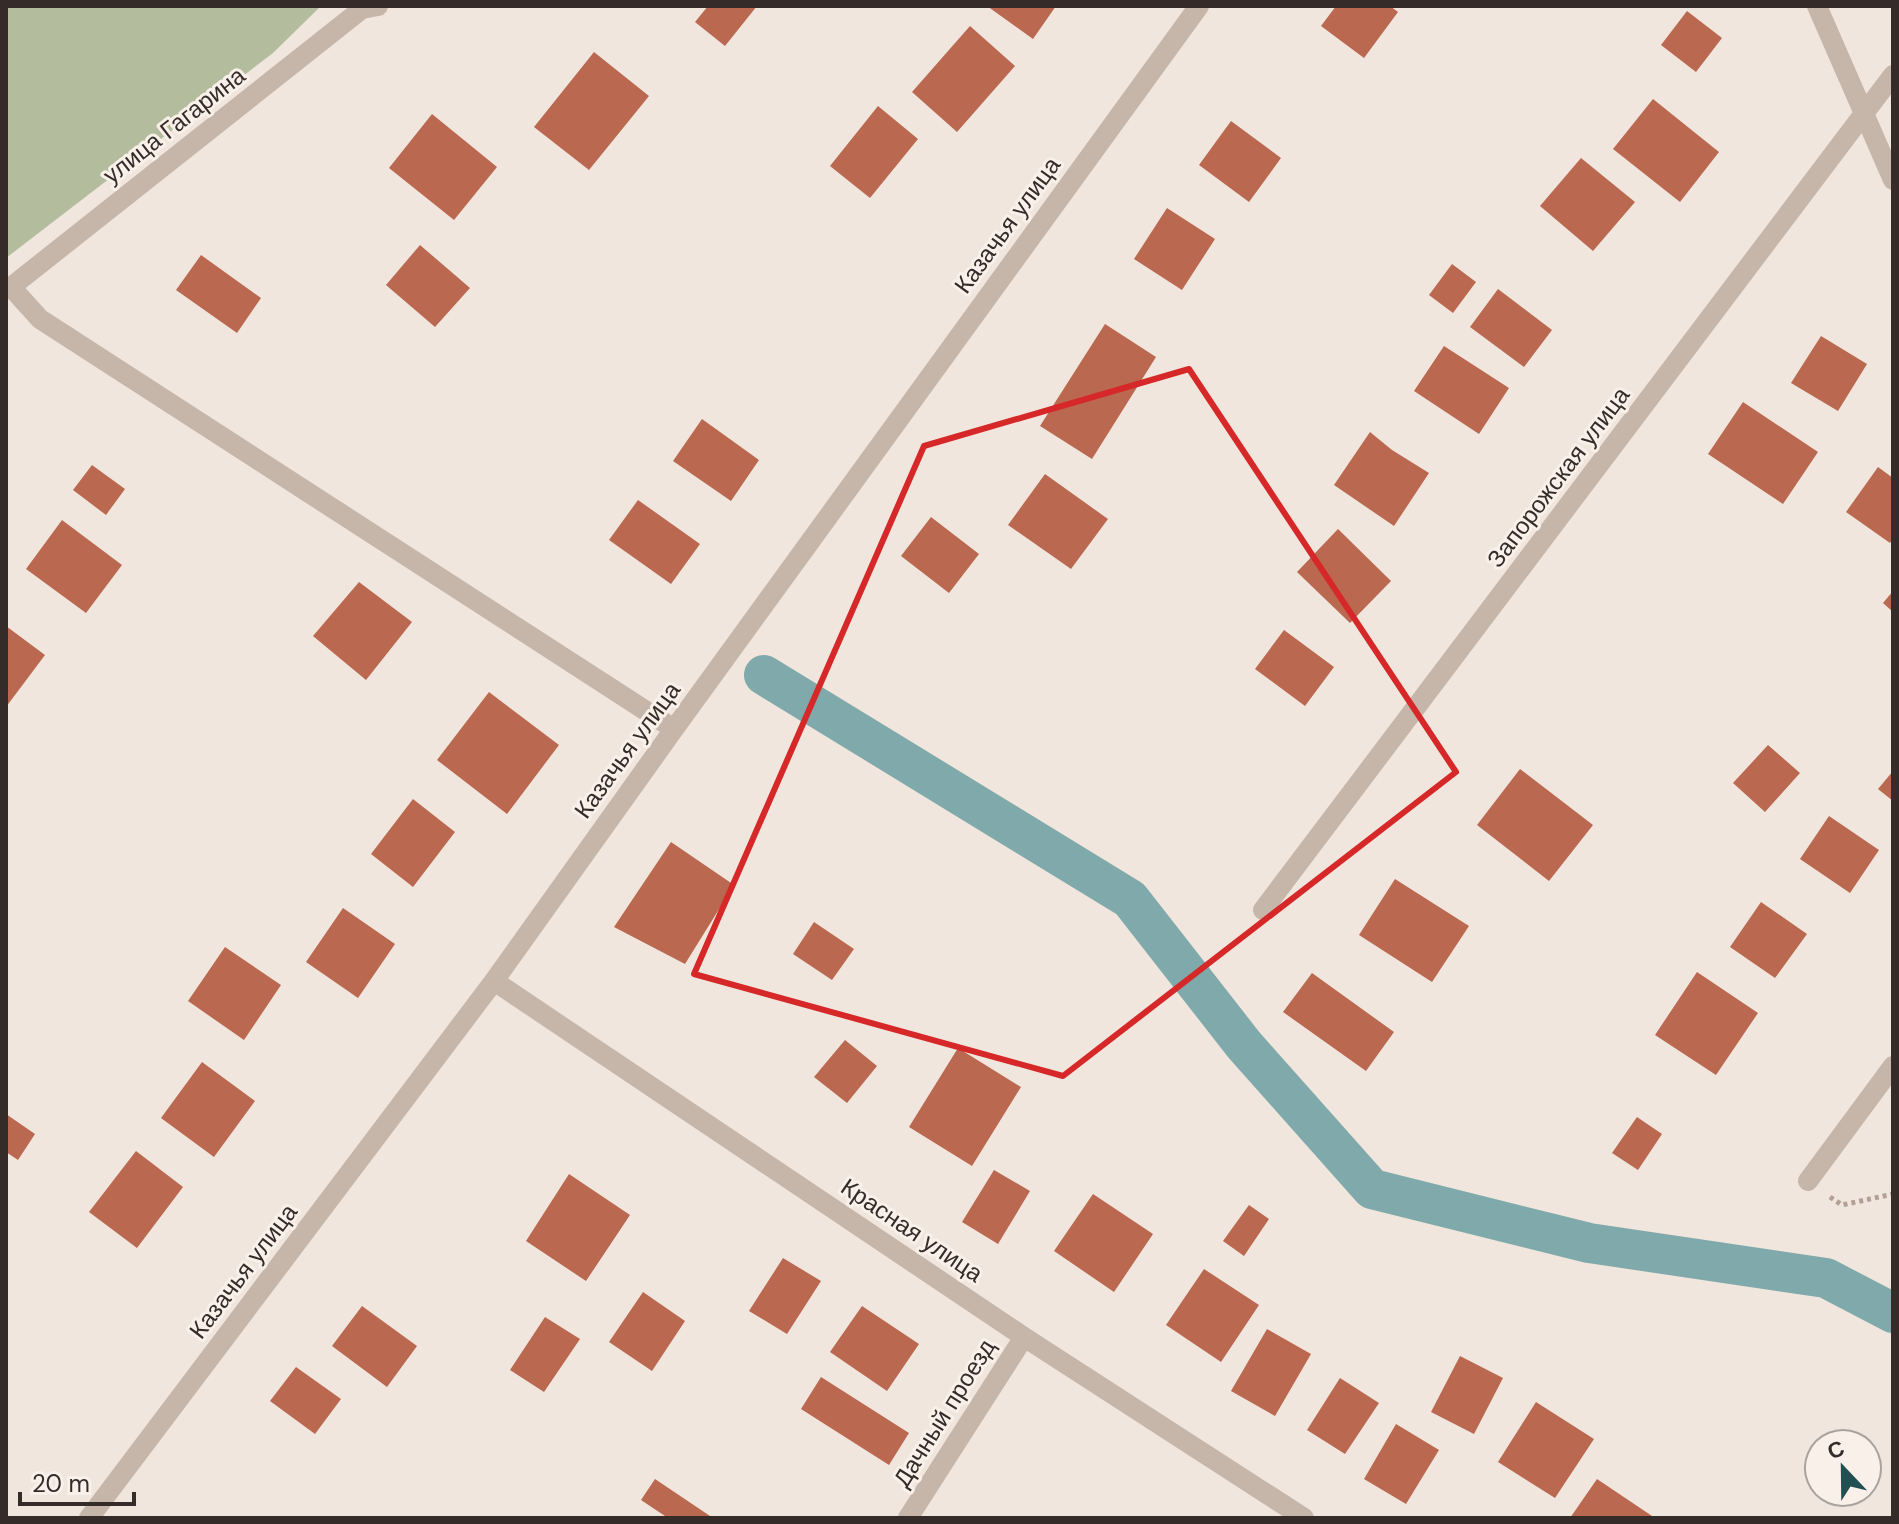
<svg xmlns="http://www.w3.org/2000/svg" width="1899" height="1524" viewBox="0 0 1899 1524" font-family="'DM Sans',sans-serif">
<rect width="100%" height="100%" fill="#f0e6dd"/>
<path fill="#b3bd9e" d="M6 6H321L273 53 6 258Z"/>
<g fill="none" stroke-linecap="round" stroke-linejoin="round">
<path stroke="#7fa9aa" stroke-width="40" d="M764 675 1130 899 1244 1045 1372 1189 1589 1243 1826 1278 1893 1313"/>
</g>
<path fill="#ba6850" d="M708 6H757L725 46 695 22Z
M987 6H1056L1033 39Z
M1336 6H1390L1398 12 1364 58 1321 26Z
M1687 11 1722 38 1696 72 1661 45Z
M970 26 1015 66 957 132 912 92Z
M594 52 649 96 589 170 534 127Z
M1653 99 1719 152 1680 202 1613 149Z
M878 106 918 139 870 198 830 166Z
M432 114 497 167 454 220 389 168Z
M1231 121 1281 158 1249 202 1199 165Z
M1581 158 1635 202 1593 251 1540 206Z
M1167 208 1215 239 1182 290 1134 259Z
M420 245 470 288 435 327 386 285Z
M201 255 261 298 237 333 176 290Z
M1452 264 1476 282 1453 313 1429 295Z
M1498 289 1552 330 1524 367 1470 327Z
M1105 324 1156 357 1092 459 1040 426Z
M1821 336 1867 364 1838 411 1791 383Z
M1444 346 1509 388 1479 434 1414 391Z
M1743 402 1818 452 1783 504 1708 454Z
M702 419 759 460 731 501 673 461Z
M1370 432 1392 450 1429 473 1394 526 1334 485Z
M92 465 125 489 106 515 73 490Z
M1878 467 1893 478V538L1890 543 1846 512Z
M1045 474 1108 519 1071 569 1008 525Z
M638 500 700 544 671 584 609 540Z
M931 517 979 554 949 593 901 556Z
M62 520 122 565 86 613 26 569Z
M1338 529 1391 581 1350 623 1297 572Z
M359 582 412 622 366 680 313 636Z
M1893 591V612L1883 603Z
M6 626 45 655 6 707Z
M1284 630 1334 667 1305 706 1255 669Z
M489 692 559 745 507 814 437 760Z
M1768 745 1800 773 1765 812 1733 783Z
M1520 769 1593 825 1549 881 1477 825Z
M1893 771V801L1878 789Z
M413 799 455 832 413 887 371 854Z
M1829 816 1879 850 1850 893 1800 859Z
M671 842 734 885 685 964 614 927Z
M1395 879 1469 926 1432 982 1359 935Z
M1761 902 1807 934 1775 978 1730 947Z
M343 908 395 944 358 998 306 962Z
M814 922 854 949 832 980 793 954Z
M225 947 281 985 244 1040 188 1001Z
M1697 972 1758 1013 1716 1075 1655 1035Z
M1312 973 1394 1032 1366 1071 1283 1012Z
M845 1040 877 1066 847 1103 814 1077Z
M958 1048 1021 1087 972 1166 909 1127Z
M202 1062 255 1101 214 1157 161 1118Z
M6 1114 35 1134 18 1160 6 1152Z
M1637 1117 1662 1134 1638 1170 1612 1153Z
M136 1151 183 1187 137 1248 89 1212Z
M994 1170 1030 1191 998 1244 962 1222Z
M569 1174 630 1215 586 1281 526 1241Z
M1093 1194 1153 1234 1114 1292 1054 1251Z
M1249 1205 1269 1219 1244 1256 1223 1241Z
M783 1258 821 1281 787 1334 749 1311Z
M1204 1269 1259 1305 1221 1362 1166 1325Z
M643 1292 685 1321 652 1371 609 1342Z
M362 1306 417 1346 387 1387 332 1346Z
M862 1306 919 1344 887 1391 830 1352Z
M545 1317 580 1339 544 1392 510 1370Z
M1267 1329 1311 1354 1275 1416 1231 1391Z
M1460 1356 1503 1378 1474 1434 1431 1412Z
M296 1367 341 1399 315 1434 270 1401Z
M821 1377 909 1433 889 1465 801 1409Z
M1340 1378 1379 1403 1345 1454 1307 1430Z
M1536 1402 1594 1439 1555 1498 1498 1462Z
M1396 1424 1439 1450 1406 1504 1364 1479Z
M655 1479 713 1518H668L641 1500Z
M1597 1479 1655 1518H1570Z"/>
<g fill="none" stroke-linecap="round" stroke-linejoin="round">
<path stroke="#b2a094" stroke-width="5" stroke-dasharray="4 4" stroke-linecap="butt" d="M1830 1197 1842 1205 1893 1194"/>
<path stroke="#c6b6aa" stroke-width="20" d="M1817 6 1893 180
M11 287 40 319 674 729
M6 289 11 287 362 9 378 6
M1263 910 1893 75
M494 981 1024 1337 1304 1518
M1808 1181 1893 1066
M89 1518 494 981 674 729 1199 6
M908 1518 1024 1337"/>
</g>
<path fill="none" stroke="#d62828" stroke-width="6" stroke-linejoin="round" d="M1189 369 1456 772 1063 1076 694 974 924 446Z"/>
<g text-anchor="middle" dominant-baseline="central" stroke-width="6" stroke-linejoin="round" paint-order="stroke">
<g font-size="24" fill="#352c29" stroke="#f8f0e9">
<text transform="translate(174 125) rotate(-38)">улица Гагарина</text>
<text transform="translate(1007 225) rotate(-54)">Казачья улица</text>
<text transform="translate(1558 477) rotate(-53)">Запорожская улица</text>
<text transform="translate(627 750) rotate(-54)">Казачья улица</text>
<text transform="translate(912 1230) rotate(34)">Красная улица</text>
<text transform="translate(243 1271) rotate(-53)">Казачья улица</text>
<text transform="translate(944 1413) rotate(-58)">Дачный проезд</text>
</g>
</g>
<rect width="1899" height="1524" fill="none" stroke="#352c29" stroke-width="16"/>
<g transform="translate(1843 1468) rotate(338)"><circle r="38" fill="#f8f0e9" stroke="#aaa29c" stroke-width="2"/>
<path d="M0-6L14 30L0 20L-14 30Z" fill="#225052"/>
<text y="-12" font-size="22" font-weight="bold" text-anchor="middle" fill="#352c29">С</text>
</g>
<path d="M20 1492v12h114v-12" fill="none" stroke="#352c29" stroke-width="4"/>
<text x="32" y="1492" font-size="24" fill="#352c29" stroke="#f8f0e9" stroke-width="6" paint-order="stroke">20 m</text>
</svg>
